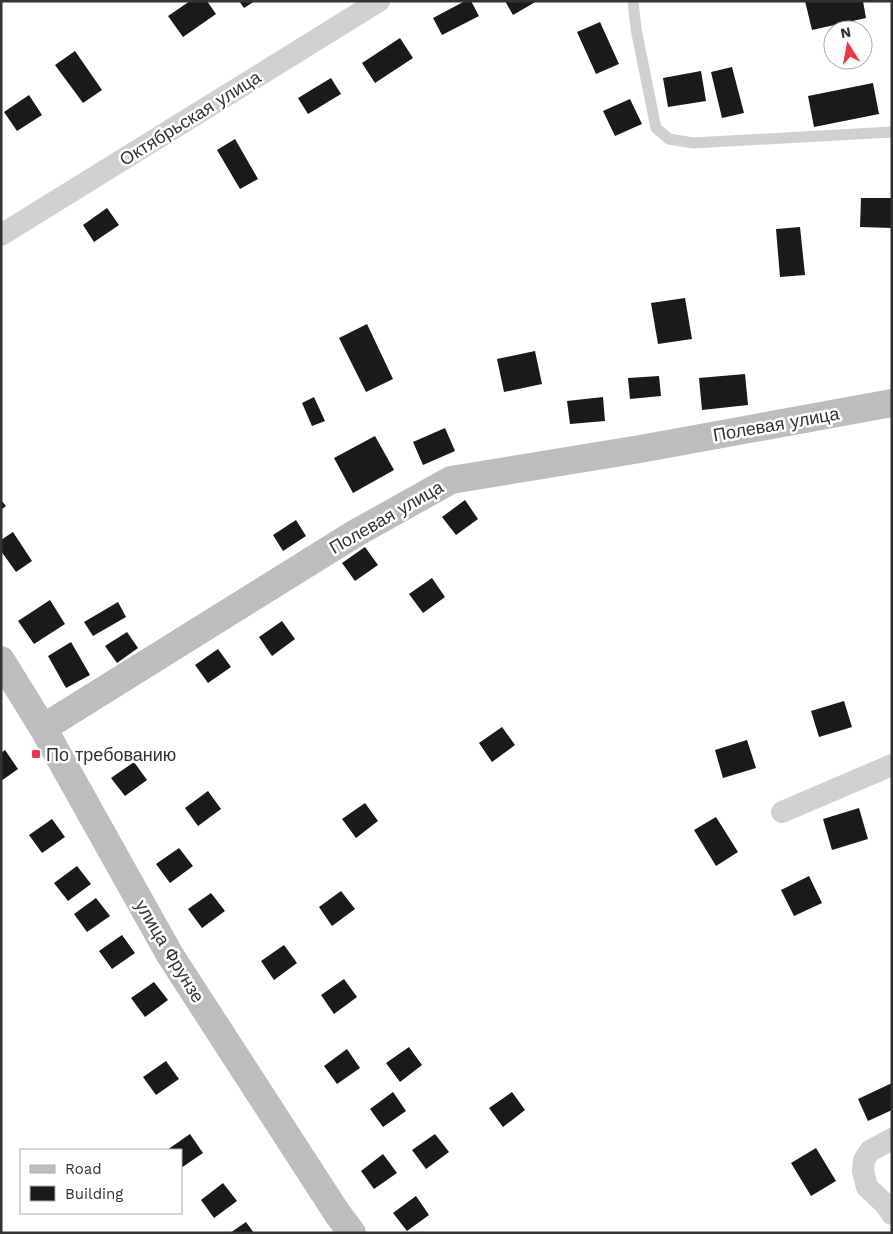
<svg xmlns="http://www.w3.org/2000/svg" width="893" height="1234" viewBox="0 0 893 1234" font-family="'Work Sans',sans-serif">
<rect width="100%" height="100%" fill="#fff"/>
<path fill="#1a1a1a" d="M190 1H207L216 14 183 37 168 16Z
M239 1H255L244 8Z
M465 1H471L479 16 442 35 433 18Z
M505 1H537L513 15Z
M805 1H863L866 18 812 30Z
M600 22 619 64 596 74 577 32Z
M400 38 413 58 375 83 362 63Z
M75 51 102 90 83 103 55 65Z
M732 67 744 113 722 118 711 72Z
M701 71 706 101 668 107 663 78Z
M331 78 341 94 308 114 298 98Z
M873 83 879 114 814 127 808 96Z
M29 95 42 115 17 131 4 112Z
M630 99 642 124 615 136 603 111Z
M235 139 258 179 240 189 217 150Z
M861 198H892V228L860 227Z
M107 208 119 225 94 242 83 225Z
M800 227 805 275 780 277 776 229Z
M685 298 692 339 658 344 651 303Z
M367 324 393 379 366 392 339 338Z
M535 351 542 384 504 392 497 359Z
M745 374 748 405 702 410 699 378Z
M659 376 661 396 630 399 628 378Z
M314 397 325 421 312 426 302 403Z
M603 397 605 421 570 424 567 401Z
M445 428 455 451 423 465 413 442Z
M375 436 394 470 353 493 334 458Z
M1 500 6 506 1 510Z
M465 500 478 519 456 535 442 517Z
M296 520 306 536 283 551 273 535Z
M13 532 32 561 16 572 1 551V540Z
M365 547 378 565 355 581 342 563Z
M432 578 445 597 423 613 409 594Z
M50 600 65 624 34 644 18 621Z
M118 602 126 617 93 636 84 622Z
M282 621 295 639 272 656 259 637Z
M127 632 138 648 117 663 105 646Z
M71 642 90 675 66 688 48 656Z
M218 649 231 667 208 683 195 665Z
M844 701 852 727 819 737 811 711Z
M502 727 515 745 492 762 479 743Z
M747 740 756 768 723 778 715 750Z
M5 750 18 769 1 781V753Z
M134 762 147 780 125 796 111 778Z
M208 791 221 809 198 826 185 808Z
M365 803 378 821 356 838 342 819Z
M859 808 868 839 832 850 823 819Z
M716 817 738 852 716 866 694 830Z
M52 819 65 837 42 853 29 835Z
M179 848 193 866 170 883 156 864Z
M77 866 91 884 68 901 54 883Z
M809 876 822 903 794 916 781 890Z
M341 891 355 909 332 926 319 907Z
M211 893 225 911 202 928 188 909Z
M96 898 110 916 87 932 74 914Z
M122 935 135 953 112 969 99 951Z
M284 945 297 963 274 980 261 961Z
M344 979 357 997 334 1014 321 995Z
M154 982 168 1000 145 1017 131 998Z
M409 1047 422 1065 400 1082 386 1063Z
M347 1049 360 1068 337 1084 324 1066Z
M166 1061 179 1079 156 1095 143 1077Z
M892 1083V1110L868 1121 858 1099Z
M393 1092 406 1111 383 1127 370 1109Z
M512 1092 525 1110 503 1127 489 1108Z
M190 1134 203 1153 181 1168V1150H167Z
M435 1134 449 1152 426 1169 412 1150Z
M816 1148 836 1181 811 1196 791 1163Z
M383 1154 397 1173 374 1189 361 1171Z
M223 1183 237 1201 214 1218 201 1200Z
M416 1196 429 1215 407 1231 393 1213Z
M246 1222 254 1233H230Z"/>
<g fill="none" stroke-linecap="round" stroke-linejoin="round">
<path stroke="#d0d0d0" stroke-width="11" d="M633 1 636 29 656 128 669 139 693 143 892 132"/>
<path stroke="#d0d0d0" stroke-width="22" d="M1 235 379 1
M782 812 892 765
M892 1139 870 1151 864 1160 863 1171 867 1187 884 1203 892 1214"/>
<path stroke="#bdbdbd" stroke-width="28" d="M1 660 43 728 170 955 337 1213 352 1233
M43 728 356 533 451 480 640 449 892 403"/>
</g>
<rect fill="#e63946" stroke="#fff" stroke-width="2" x="31" y="749" width="10" height="10" rx="2.5"/>
<g text-anchor="middle" dominant-baseline="central" stroke-width="5" stroke-linejoin="round" paint-order="stroke">
<g font-size="18" fill="#333" stroke="#fff">
<text transform="translate(190 118) rotate(-32)">Октябрьская улица</text>
<text transform="translate(776 424) rotate(-10)">Полевая улица</text>
<text transform="translate(386 517) rotate(-30)">Полевая улица</text>
<text transform="translate(170 951) rotate(59)">улица Фрунзе</text>
</g>
<g font-size="18" fill="#333" stroke="#fff" text-anchor="start">
<text x="46" y="754">По требованию</text>
</g>
</g>
<rect width="893" height="1234" fill="none" stroke="#333333" stroke-width="5"/>
<rect x="20" y="1149" width="162" height="65" fill="#ffffff" stroke="#adadad"/>
<rect x="30" y="1165" width="25" height="8" fill="#bdbdbd" stroke="#adadad"/>
<text x="65" y="1174" font-size="15" fill="#333333">Road</text>
<rect x="30" y="1186" width="25" height="15" fill="#1a1a1a" stroke="#adadad"/>
<text x="65" y="1199" font-size="15" fill="#333333">Building</text>
<g transform="translate(848 45) rotate(349)"><circle r="24" fill="#ffffff" stroke="#adadad"/>
<path d="M0-4L9 19L0 12L-9 19Z" fill="#e63946"/>
<text y="-8" font-size="14" font-weight="bold" text-anchor="middle" fill="#333333">N</text>
</g>
</svg>
